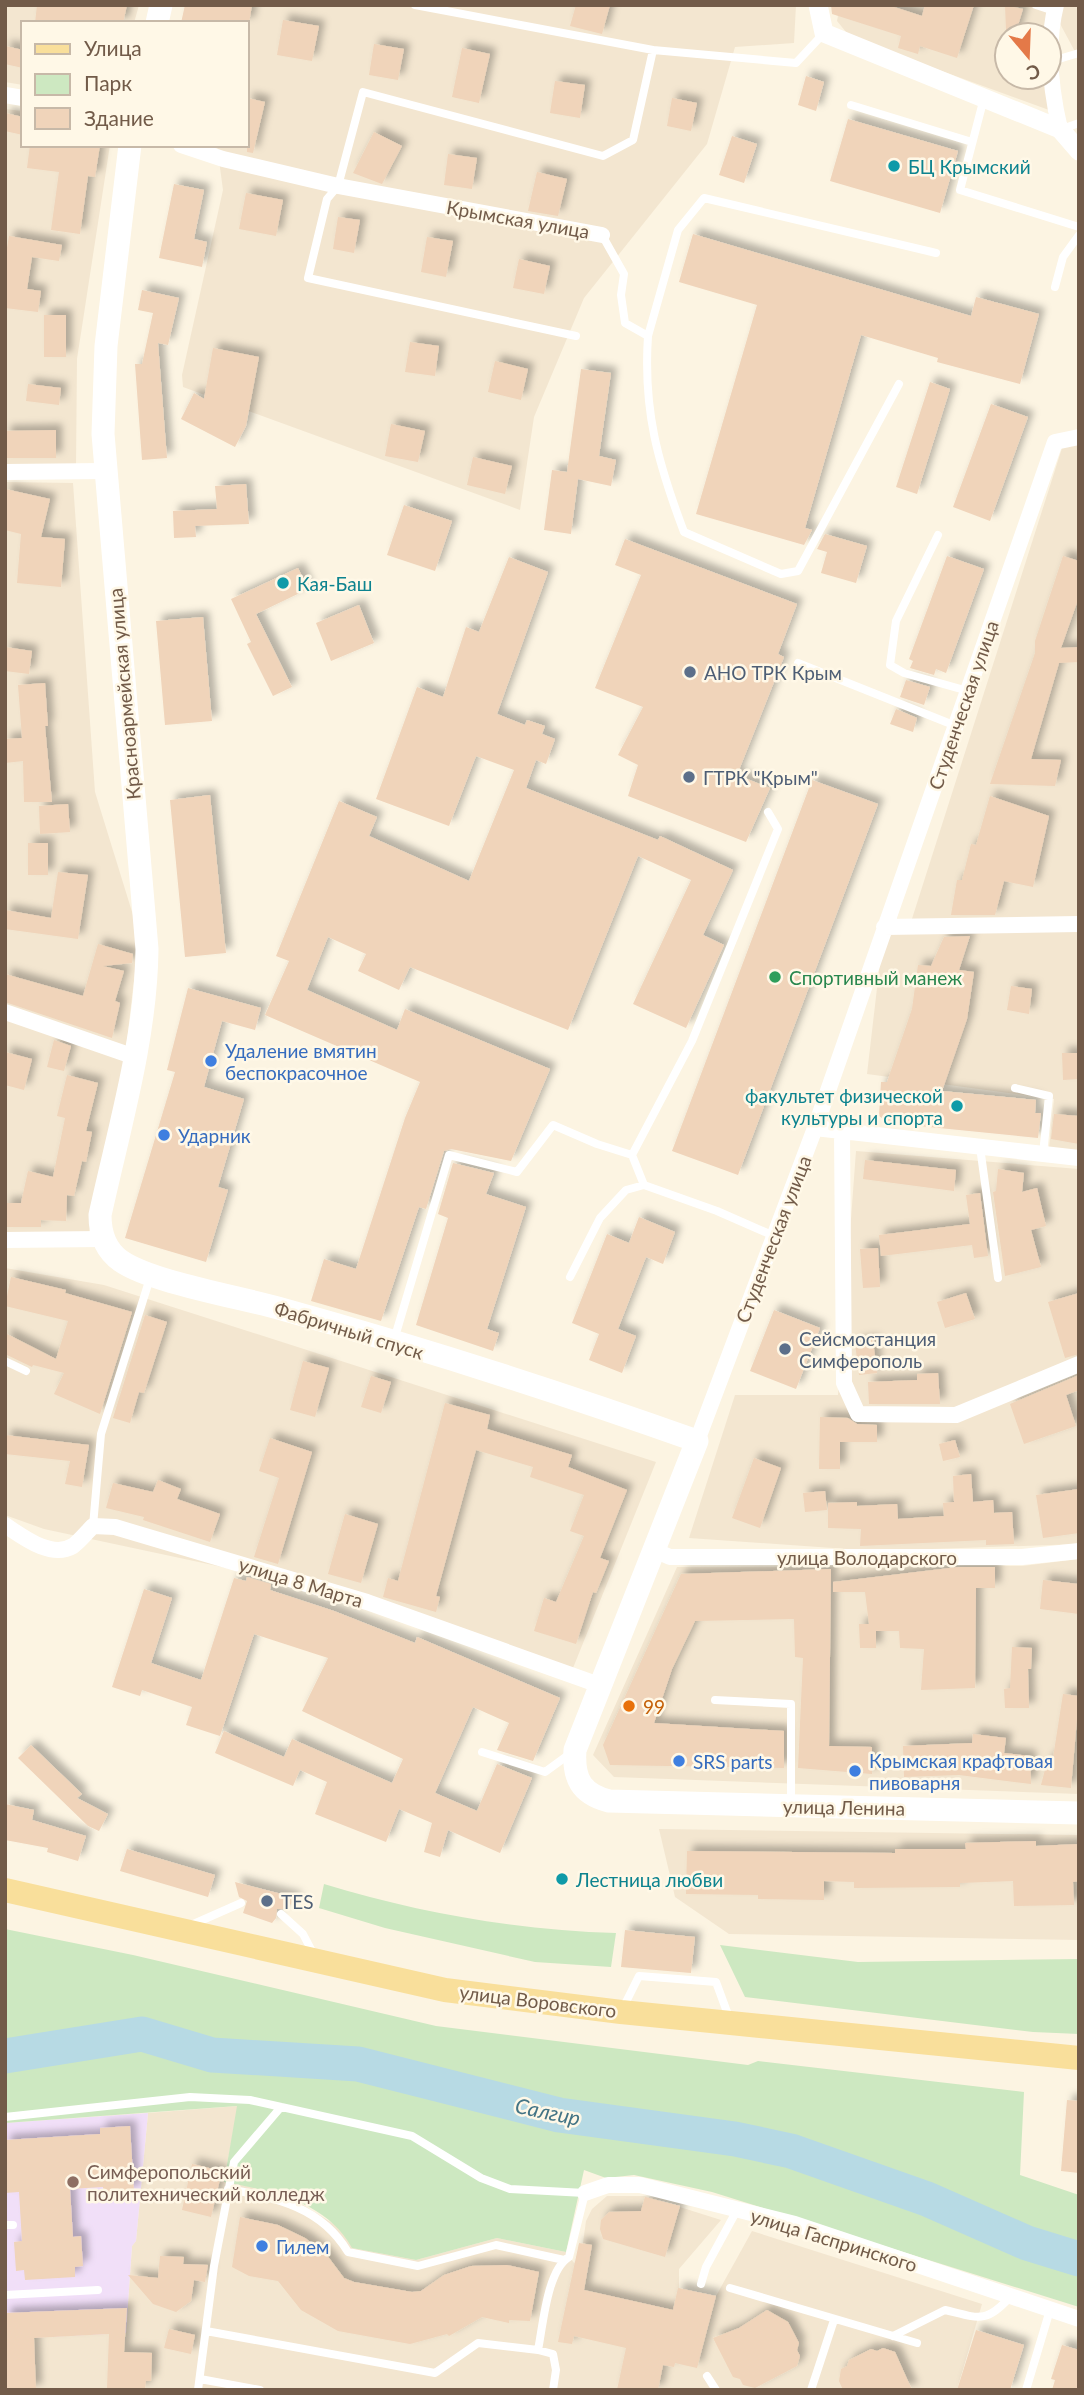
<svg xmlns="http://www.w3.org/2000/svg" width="1084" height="2395" viewBox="0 0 1084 2395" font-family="Lato,sans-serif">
<defs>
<filter id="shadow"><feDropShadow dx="6" dy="-6" stdDeviation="3.5" flood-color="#0004"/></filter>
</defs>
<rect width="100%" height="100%" fill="#fcf4e2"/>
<path fill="#f3e6d0" d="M5 5H139L134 23H23V85L5 82Z
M219 5H796L794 43 735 47 707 144 584 298 534 417 520 510 183 387 182 375 223 190 217 145H247V23Z
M840 5H1029L1047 11V35H1007V77H1046L1049 110 851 38 837 21Z
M1057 5H1079V59L1058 20Z
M5 109 23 111V145H110L77 359 76 466 5 467Z
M1079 441V921L910 925 1063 445Z
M5 482 73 483 95 792 133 915 137 954 126 1049 5 1009Z
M1079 925V1151L1049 1148 1054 1099 867 1074 884 928Z
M5 1020 127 1057 87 1242 5 1240Z
M856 1151 1079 1169V1544L875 1551 689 1538 735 1395H838Z
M5 1268 104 1285 656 1462 573 1668 358 1596 44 1529 5 1515Z
M1079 1559V1794L614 1777 593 1755 677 1567 1022 1566Z
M659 1829 1079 1835V1940L729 1934 675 1897Z
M238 2106 224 2181 285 2194 342 2229 353 2248 416 2260 497 2238 566 2252 574 2263 581 2257 586 2221 592 2209 607 2196H645L721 2220 679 2269V2288L716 2296 752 2231 982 2304 957 2390H5V2339L126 2333 132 2246 136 2241 148 2113Z"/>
<path fill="#f1dff8" d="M148 2113 136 2241 132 2246 126 2333 5 2339V2123Z"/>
<path fill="#cde8c1" d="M324 1884C419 1913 517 1930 616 1933L611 1967 535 1962 385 1928 319 1908Z
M5 1929 133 1955 436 2026 748 2065 758 2061 1024 2092 1020 2175 1079 2195V2307L712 2192 634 2175 606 2178 584 2170 566 2252 497 2238 416 2260 352 2248C327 2202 272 2191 224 2182L237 2106 5 2123Z
M720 1945 858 1962 1079 1959V2034L1033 2032 745 1997Z"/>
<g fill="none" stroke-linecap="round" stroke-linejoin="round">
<path stroke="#b7dae4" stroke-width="35" d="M5 2056 142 2034 212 2055 358 2064 559 2115 735 2139 791 2151 927 2199 1027 2243 1079 2259"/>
</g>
<path fill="#f0d4ba" filter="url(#shadow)" d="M37 5H127L123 23H35Z
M185 5H252L249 23H181Z
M576 5H610L602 34 570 26Z
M831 5H888L922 16 925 5H974L957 58 920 46 918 54 898 48 901 36 832 14Z
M1005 5 1023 9 1015 35H1007V55Z
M283 20 319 26 312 61 277 55Z
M374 44 404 49 398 80 369 75Z
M5 46 23 50V68L5 64Z
M462 48 490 54 479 103 452 97Z
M806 76 824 82 816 111 798 105Z
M555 81 585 85 580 118 550 113Z
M247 98 265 102 253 153 247 152Z
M672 98 697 103 691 131 667 126Z
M5 113 23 117V135L5 131Z
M848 119 958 151 940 213 830 181Z
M374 132 402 146 382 184 353 173Z
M732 136 757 144 744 183 719 175Z
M30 145H100L95 177 88 176 80 234 51 230 59 172 27 168Z
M448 154 477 158 472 189 444 185Z
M537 172 567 179 558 216 528 211Z
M174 184 204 190 194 239 207 242 202 267 159 258Z
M246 193 283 200 276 236 239 229Z
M338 217 360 220 354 253 333 249Z
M693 234 971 316 976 297 1039 314 1020 384 937 362 938 358 861 335 805 528 812 530 804 545 696 514 757 305 679 282Z
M9 236 62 245 59 261 32 257 27 289 41 291 38 312 5 308V260Z
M427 237 453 241 446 277 421 272Z
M519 259 550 266 544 294 513 288Z
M142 290 179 298 168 345 158 343 167 458 142 460 135 364H142L153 313 138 310Z
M44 315H66V357H44Z
M410 342 439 346 435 376 405 372Z
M213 348 259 357 246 426 235 447 181 419 194 393 204 399Z
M495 361 528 369 521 400 488 392Z
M581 369 611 373 599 456 616 460 611 486 578 479 571 534 544 530 552 470 567 472Z
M930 382 950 389 917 494 896 487Z
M28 384 61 388 59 405 26 401Z
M991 404 1028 417 990 521 953 507Z
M391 424 425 431 418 462 385 456Z
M56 430V458H5V431Z
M473 457 512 466 505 494 467 485Z
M246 484 249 524 195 526 196 537 174 538 173 511 217 509 215 486Z
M5 489 50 499 41 537 65 539 61 587 17 583 21 534 5 530Z
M404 505 452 521 435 571 387 555Z
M825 534 867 546 856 583 821 573 827 552 817 549Z
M625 539 797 604 778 654 784 657 737 775 770 788 746 842 628 796 638 765 618 755 643 707 595 688 641 575 615 565Z
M947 556 984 569 946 673 936 669 934 675 910 668 913 661 909 659Z
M1063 556 1079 561V597L1061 648 1079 647V662L1059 663 1031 759 1061 760 1055 786 990 784 1035 653V641Z
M509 557 548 572 497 714 525 725 527 720 545 726 542 734 555 739 546 764 536 760 526 788 658 840 660 836 733 870 703 935 724 945 686 1028 633 1004 691 880 638 856 568 1030 410 967 399 990 358 971 366 954 328 937 307 990 397 1030 405 1009 550 1069 511 1161 451 1149 444 1151 426 1209 419 1207 381 1321 311 1301 324 1259 356 1269 405 1118 420 1082 265 1015 289 961 276 956 339 801 377 817 369 836 469 881 514 770 476 756 449 826 376 799 417 687 443 697 466 627 479 632Z
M298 568 308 589 256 614 292 687 273 696 247 644 251 642 231 599Z
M359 605 374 643 331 661 316 623Z
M203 617 212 721 165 725 156 621Z
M5 647 32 651 29 674 5 671Z
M906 680 930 687 924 705 900 697Z
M45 683 48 726H45L52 802H24L23 761 5 763V739L22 738 18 685Z
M896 709 917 718 913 732 890 724Z
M812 780 878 804 738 1175 672 1151Z
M210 795 226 953 185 957 170 800Z
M990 796 1049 816 1033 887 1004 881 995 915H951L957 880H962L971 844 976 845Z
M68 804 70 832 40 834 39 806Z
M28 843H48V875H28Z
M58 872 88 875 78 939 5 929V910L51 918Z
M970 936 959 970 974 972 967 1019 942 1091 1036 1100 1035 1113H1041L1038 1138 889 1123 879 1116 881 1082H887L912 1009 918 965 931 966 944 937Z
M98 944 133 954 132 963 103 966 124 971 115 1001 120 1003 112 1038 5 1002V974L83 996Z
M1011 986 1032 989 1029 1014 1007 1010Z
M188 988 261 1008 255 1030 222 1021 204 1087 244 1099 218 1187 228 1190 206 1262 125 1238 175 1072 167 1070Z
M54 1040 71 1046 64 1071 47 1067Z
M5 1052 32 1059 24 1090 5 1085Z
M1062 1053H1078L1079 1079 1063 1080Z
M67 1075 98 1083 86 1131 92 1132 86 1162 82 1161 74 1196 67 1195 66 1221 41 1220V1227H5V1203H21L28 1171 53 1177 65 1118 57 1116Z
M1054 1114 1079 1116V1144L1051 1139Z
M865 1160 956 1170 954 1191 863 1179Z
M453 1163 494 1173 486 1194 526 1207 487 1329 499 1333 493 1351 416 1325 448 1218 438 1214Z
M998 1169 1024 1173 1022 1192 1037 1188 1046 1226 1031 1230 1041 1267 1005 1276 993 1192 996 1191Z
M980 1193 988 1256 974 1258 972 1245 881 1256 879 1235 970 1224 966 1195Z
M639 1217 675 1232 663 1264 646 1257 618 1329 636 1336 622 1373 589 1360 599 1334 572 1323 607 1234 629 1243Z
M878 1248 880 1287 863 1288 860 1249Z
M11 1277 66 1290 65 1293 132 1312 100 1414 54 1394 64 1373 33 1365 32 1367 5 1354V1333L56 1359 68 1321 5 1306Z
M966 1293 975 1319 945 1328 937 1302Z
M1079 1293V1354L1065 1358 1048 1302Z
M774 1310 820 1328 796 1389 750 1371Z
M145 1315 167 1322 144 1393 139 1392 130 1423 113 1418Z
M873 1340 877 1373 859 1375 855 1343Z
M303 1361 329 1368 315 1417 290 1410Z
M938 1373 940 1404H869L868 1382 917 1380V1374Z
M1079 1375V1390L1066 1395 1076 1426 1024 1444 1010 1404Z
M371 1376 391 1382 381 1413 361 1407Z
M445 1403 490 1415 487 1429 572 1455 568 1467 627 1490 600 1558 609 1561 596 1593 593 1592 576 1644 534 1631 544 1598 556 1602 584 1536 570 1531 584 1495 530 1477 533 1467 476 1450 436 1596 440 1597 436 1612 383 1597 388 1578 398 1581Z
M820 1417 848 1418 857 1424 877 1425V1442H840V1469H819Z
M5 1435 89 1445 82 1487 65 1484 70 1461 5 1454Z
M270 1438 312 1452 278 1564 254 1557 279 1478 259 1471Z
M955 1440 960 1457 943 1461 939 1444Z
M754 1458 781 1468 760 1528 732 1518Z
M971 1474 973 1502 993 1500 994 1513 1012 1512 1014 1544 986 1545V1540L860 1546 861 1529 828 1528V1503L857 1502V1506L897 1504 898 1519 944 1516 943 1503 954 1502 953 1476Z
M158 1480 181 1489 177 1499 220 1514 210 1542 143 1520 144 1517 106 1508 113 1483 153 1492Z
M1079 1489V1533L1043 1538 1036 1495Z
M825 1491 827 1510 805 1512 803 1493Z
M345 1514 378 1524 361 1583 328 1574Z
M958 1567H995V1588H976L975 1688 921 1690 924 1649 900 1648 899 1631H876V1648H860L859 1624H869L865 1592H833V1582Z
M831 1569 829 1746 872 1747V1774L798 1768 803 1658 795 1657 794 1619 695 1621 672 1669 654 1723 784 1731V1768L610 1765 603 1745 681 1574Z
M247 1577 271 1584 270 1590 334 1611 415 1643 417 1637 560 1698 533 1761 497 1750 509 1723 473 1707 435 1793 477 1811 497 1764 532 1778 500 1853 448 1830 440 1857 424 1852 432 1823 399 1809 386 1842 315 1814 327 1782 300 1770 293 1786 215 1753 224 1731 284 1757 292 1739 392 1783 403 1759 302 1711 328 1658 254 1634 220 1736 186 1725 192 1707 142 1690 140 1696 112 1687 144 1589 172 1598 151 1663 201 1680 234 1578 246 1581Z
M1043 1580 1079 1584V1614L1040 1609Z
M1012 1647 1032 1648 1031 1669H1028L1029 1708H1005L1004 1689 1010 1688Z
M1063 1694 1079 1696 1071 1788 1041 1785 1048 1758H1053Z
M973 1734 1006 1738 1004 1753 1030 1756 1031 1784 959 1775 904 1777 903 1746 972 1743Z
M31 1745 82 1794 77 1798 108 1814 99 1831 88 1826 18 1758Z
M5 1804 34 1810 32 1820 86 1836 78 1861 47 1852 48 1848 5 1840Z
M1036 1841V1846L1079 1844V1881L1073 1882 1074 1905 1014 1906 1013 1881 960 1883V1887L854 1888V1882L824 1881V1900L758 1899V1895L686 1894 687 1851 895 1853V1849H966L965 1843Z
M127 1849 215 1875 208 1897 120 1871Z
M235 1882 297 1898 286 1909H277L276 1918 272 1923 243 1913 247 1901 239 1897Z
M625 1930 695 1937 691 1973 621 1967Z
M1067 2100 1079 2101V2173L1061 2171Z
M130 2126 134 2191 103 2193V2187L70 2189 73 2237 81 2236 83 2266 75 2267V2277L25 2280 24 2270 16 2271 14 2242 22 2241 19 2192 5 2193V2140L100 2134V2128Z
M192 2164 222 2171 211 2217 182 2210Z
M645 2197 680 2206 665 2257 603 2239 600 2229 601 2220 609 2212 641 2211Z
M240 2217 278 2225 305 2238 326 2254 344 2278 354 2282 412 2292 421 2291 444 2275 471 2266 507 2265 539 2272 530 2321 509 2320V2323L482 2317 449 2336 447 2334 410 2344 338 2331 301 2310 278 2281 249 2276 232 2267Z
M579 2243 592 2245 584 2290 673 2310 678 2288 716 2296 697 2368 675 2363 674 2367 663 2365 658 2390H617L626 2348 574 2336 572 2344 558 2342Z
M160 2256 184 2257 183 2264 208 2265 205 2282 194 2280 191 2301 176 2312 153 2304 128 2275 158 2278Z
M127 2308 124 2352 152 2353 151 2381H146L145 2389 107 2388 109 2334 34 2338 36 2390H5V2313Z
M767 2310 788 2322 799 2343 797 2350 800 2356 797 2366 755 2388 743 2385 740 2379 733 2377 713 2338 739 2328Z
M169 2329 195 2335 191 2354 164 2348Z
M976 2330 1024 2345 1010 2390H957Z
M1062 2345 1079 2350V2390H1052L1055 2380 1051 2379Z
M883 2348 895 2352 912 2390H843L839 2381 841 2369 847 2366 849 2360 871 2349 877 2351Z"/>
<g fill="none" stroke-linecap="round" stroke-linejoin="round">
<path stroke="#fff" stroke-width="8" d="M415 5 653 50 796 63 824 33
M1036 5 1054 11
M1052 61 1079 53
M984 98 960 190 1079 227
M851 105 972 142
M1062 129 1079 123
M602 235 624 274 621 295 625 323 648 336 678 230 704 198 936 253
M1055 287 1063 257 1079 235
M576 336 308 278 327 199 338 186 363 92 603 156 633 140 653 50
M648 336C643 411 658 463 684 532L781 574 798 571 899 384
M938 535 896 621 890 665 904 673 968 691
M798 663 956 726
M1015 1088 1049 1096 1043 1154
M980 1147 998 1278
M632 1155 644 1185
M570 1277 600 1218 626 1190 644 1185 717 1211 774 1236
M394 1340 449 1155 517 1172 553 1125 597 1144 632 1155 692 1041 778 829 768 812
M5 1361 26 1371
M93 1526 101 1434 150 1278
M715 1700 791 1704V1803
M482 1752 545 1772 571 1753
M281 1914 303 1934 314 1955
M189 1926 241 1903
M622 2010 639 1976 716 1982 730 2020
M5 2117 190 2097 250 2100 412 2136 481 2178 510 2189 585 2193 569 2257C547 2270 543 2326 538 2350L553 2354 556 2370 553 2390
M228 2189C277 2198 321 2207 348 2252L418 2266 496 2245 564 2260
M5 2225H13
M701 2284 706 2267 737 2210
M730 2288 917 2343
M5 2295 98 2290
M206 2331 435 2373 478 2343 538 2350
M893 2336 945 2310C978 2318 986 2324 1010 2297
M707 2376 716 2390
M200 2379 260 2390
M198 2390 214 2266 234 2162 281 2107
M811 2390 834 2320
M1026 2390 1050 2310"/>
<path stroke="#fff" stroke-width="16" d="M1056 5C1046 45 1051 91 1060 129
M5 95 23 98
M181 145 223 159 338 186 602 235
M5 472 105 471
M884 927 1079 924
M5 1012 135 1057
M815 1128 1079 1158
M842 1131 844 1383 858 1414 956 1415 1079 1364
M5 1240 102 1239
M697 1441 815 1128 1055 442 1079 437
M5 1525C23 1537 51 1559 73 1546 80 1541 87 1532 93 1526L115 1527 367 1602 602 1686
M656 1551 670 1557H1022L1079 1551
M585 2193 608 2185H640L795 2224 1079 2319"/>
<path stroke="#fff" stroke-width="19" d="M818 5 824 33 1060 129 1079 151"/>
<path stroke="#fff" stroke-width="23" d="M157 23 161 5
M130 145 106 346 103 434 147 949C146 1039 119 1128 100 1215 100 1234 105 1250 121 1261 151 1282 239 1297 278 1308 419 1347 559 1392 697 1441L575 1750C573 1778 581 1794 609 1801L1079 1813"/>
<path stroke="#f9df9b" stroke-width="24" d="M5 1890 445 1990 621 2012 1079 2058"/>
</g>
<g fill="#0f9aa8" stroke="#fff8e7" stroke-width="2.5">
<circle cx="894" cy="166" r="7"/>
<circle cx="283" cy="583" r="7"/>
<circle cx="957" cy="1106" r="7"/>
<circle cx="562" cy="1879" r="7"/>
</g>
<g fill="#5c6f8a" stroke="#fff8e7" stroke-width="2.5">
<circle cx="690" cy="672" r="7"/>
<circle cx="689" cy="777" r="7"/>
<circle cx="785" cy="1349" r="7"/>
<circle cx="267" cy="1901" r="7"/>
</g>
<circle fill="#2e9e5b" stroke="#fff8e7" stroke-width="2.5" cx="775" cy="977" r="7"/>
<g fill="#3f7fe0" stroke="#fff8e7" stroke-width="2.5">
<circle cx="211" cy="1061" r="7"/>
<circle cx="164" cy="1135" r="7"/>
<circle cx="679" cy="1761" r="7"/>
<circle cx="855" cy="1771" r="7"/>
<circle cx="262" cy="2246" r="7"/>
</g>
<circle fill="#e8710a" stroke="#fff8e7" stroke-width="2.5" cx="629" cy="1706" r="7"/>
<circle fill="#8d6e63" stroke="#fff8e7" stroke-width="2.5" cx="73" cy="2182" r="7"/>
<g text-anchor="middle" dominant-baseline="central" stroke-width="5" stroke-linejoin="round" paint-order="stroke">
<g font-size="19" fill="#0d838f" stroke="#fff8e7" text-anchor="start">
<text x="908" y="166">БЦ Крымский</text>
<text x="297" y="583">Кая-Баш</text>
<text x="943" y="1095" text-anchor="end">факультет физической<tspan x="943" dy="22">культуры и спорта</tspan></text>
<text x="576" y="1879">Лестница любви</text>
</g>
<g font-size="19" fill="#725b49" stroke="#fff8e7">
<text transform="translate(518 219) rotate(10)">Крымская улица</text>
<text transform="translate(124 694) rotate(-95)">Красноармейская улица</text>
<text transform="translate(963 705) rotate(-71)">Студенческая улица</text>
<text transform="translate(773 1239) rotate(-69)">Студенческая улица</text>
<text transform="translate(349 1330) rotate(17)">Фабричный спуск</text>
<text x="867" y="1557">улица Володарского</text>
<text transform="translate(301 1582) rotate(17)">улица 8 Марта</text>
<text transform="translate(844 1807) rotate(1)">улица Ленина</text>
<text transform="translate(538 2001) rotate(7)">улица Воровского</text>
<text transform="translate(834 2240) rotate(17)">улица Гаспринского</text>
</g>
<g font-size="19" fill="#4e5e75" stroke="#fff8e7" text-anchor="start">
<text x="704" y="672">АНО ТРК Крым</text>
<text x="703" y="777">ГТРК "Крым"</text>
<text x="799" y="1338">Сейсмостанция<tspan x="799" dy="22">Симферополь</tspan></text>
<text x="281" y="1901">TES</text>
</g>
<g font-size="19" fill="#27864d" stroke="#fff8e7" text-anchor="start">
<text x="789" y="977">Спортивный манеж</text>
</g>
<g font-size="19" fill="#366cbe" stroke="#fff8e7" text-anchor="start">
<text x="225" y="1050">Удаление вмятин<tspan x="225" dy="22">беспокрасочное</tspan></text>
<text x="178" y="1135">Ударник</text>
<text x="869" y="1760">Крымская крафтовая<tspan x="869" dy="22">пивоварня</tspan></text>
<text x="693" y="1761">SRS parts</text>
<text x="276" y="2246">Гилем</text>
</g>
<g font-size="19" fill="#c56008" stroke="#fff8e7" text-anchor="start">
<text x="643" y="1706">99</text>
</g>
<g font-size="19" fill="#785e54" stroke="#fff8e7" text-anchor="start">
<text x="87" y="2171">Симферопольский<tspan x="87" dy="22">политехнический колледж</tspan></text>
</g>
<g font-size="21" font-style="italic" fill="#437485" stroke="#fff8e7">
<text transform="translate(548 2111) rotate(12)">Салгир</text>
</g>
</g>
<rect width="1084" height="2395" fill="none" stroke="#725b49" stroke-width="14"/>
<rect x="21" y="21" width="228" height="126" fill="#fff8e7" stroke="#c7b9a8" stroke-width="2"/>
<rect x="35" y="44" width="35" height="10" fill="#f9df9b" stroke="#c7b9a8" stroke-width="2"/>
<text x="84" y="56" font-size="21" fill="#725b49">Улица</text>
<rect x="35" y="74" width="35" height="21" fill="#cde8c1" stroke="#c7b9a8" stroke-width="2"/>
<text x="84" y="91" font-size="21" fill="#725b49">Парк</text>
<rect x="35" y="108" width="35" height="21" fill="#f0d4ba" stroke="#c7b9a8" stroke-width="2"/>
<text x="84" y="126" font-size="21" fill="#725b49">Здание</text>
<g transform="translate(1028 56) rotate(161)"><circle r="33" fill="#fff8e7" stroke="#c7b9a8" stroke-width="2"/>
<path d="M0-5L12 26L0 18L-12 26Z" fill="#e47948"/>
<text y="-10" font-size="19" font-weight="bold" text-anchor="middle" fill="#725b49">С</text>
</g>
</svg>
